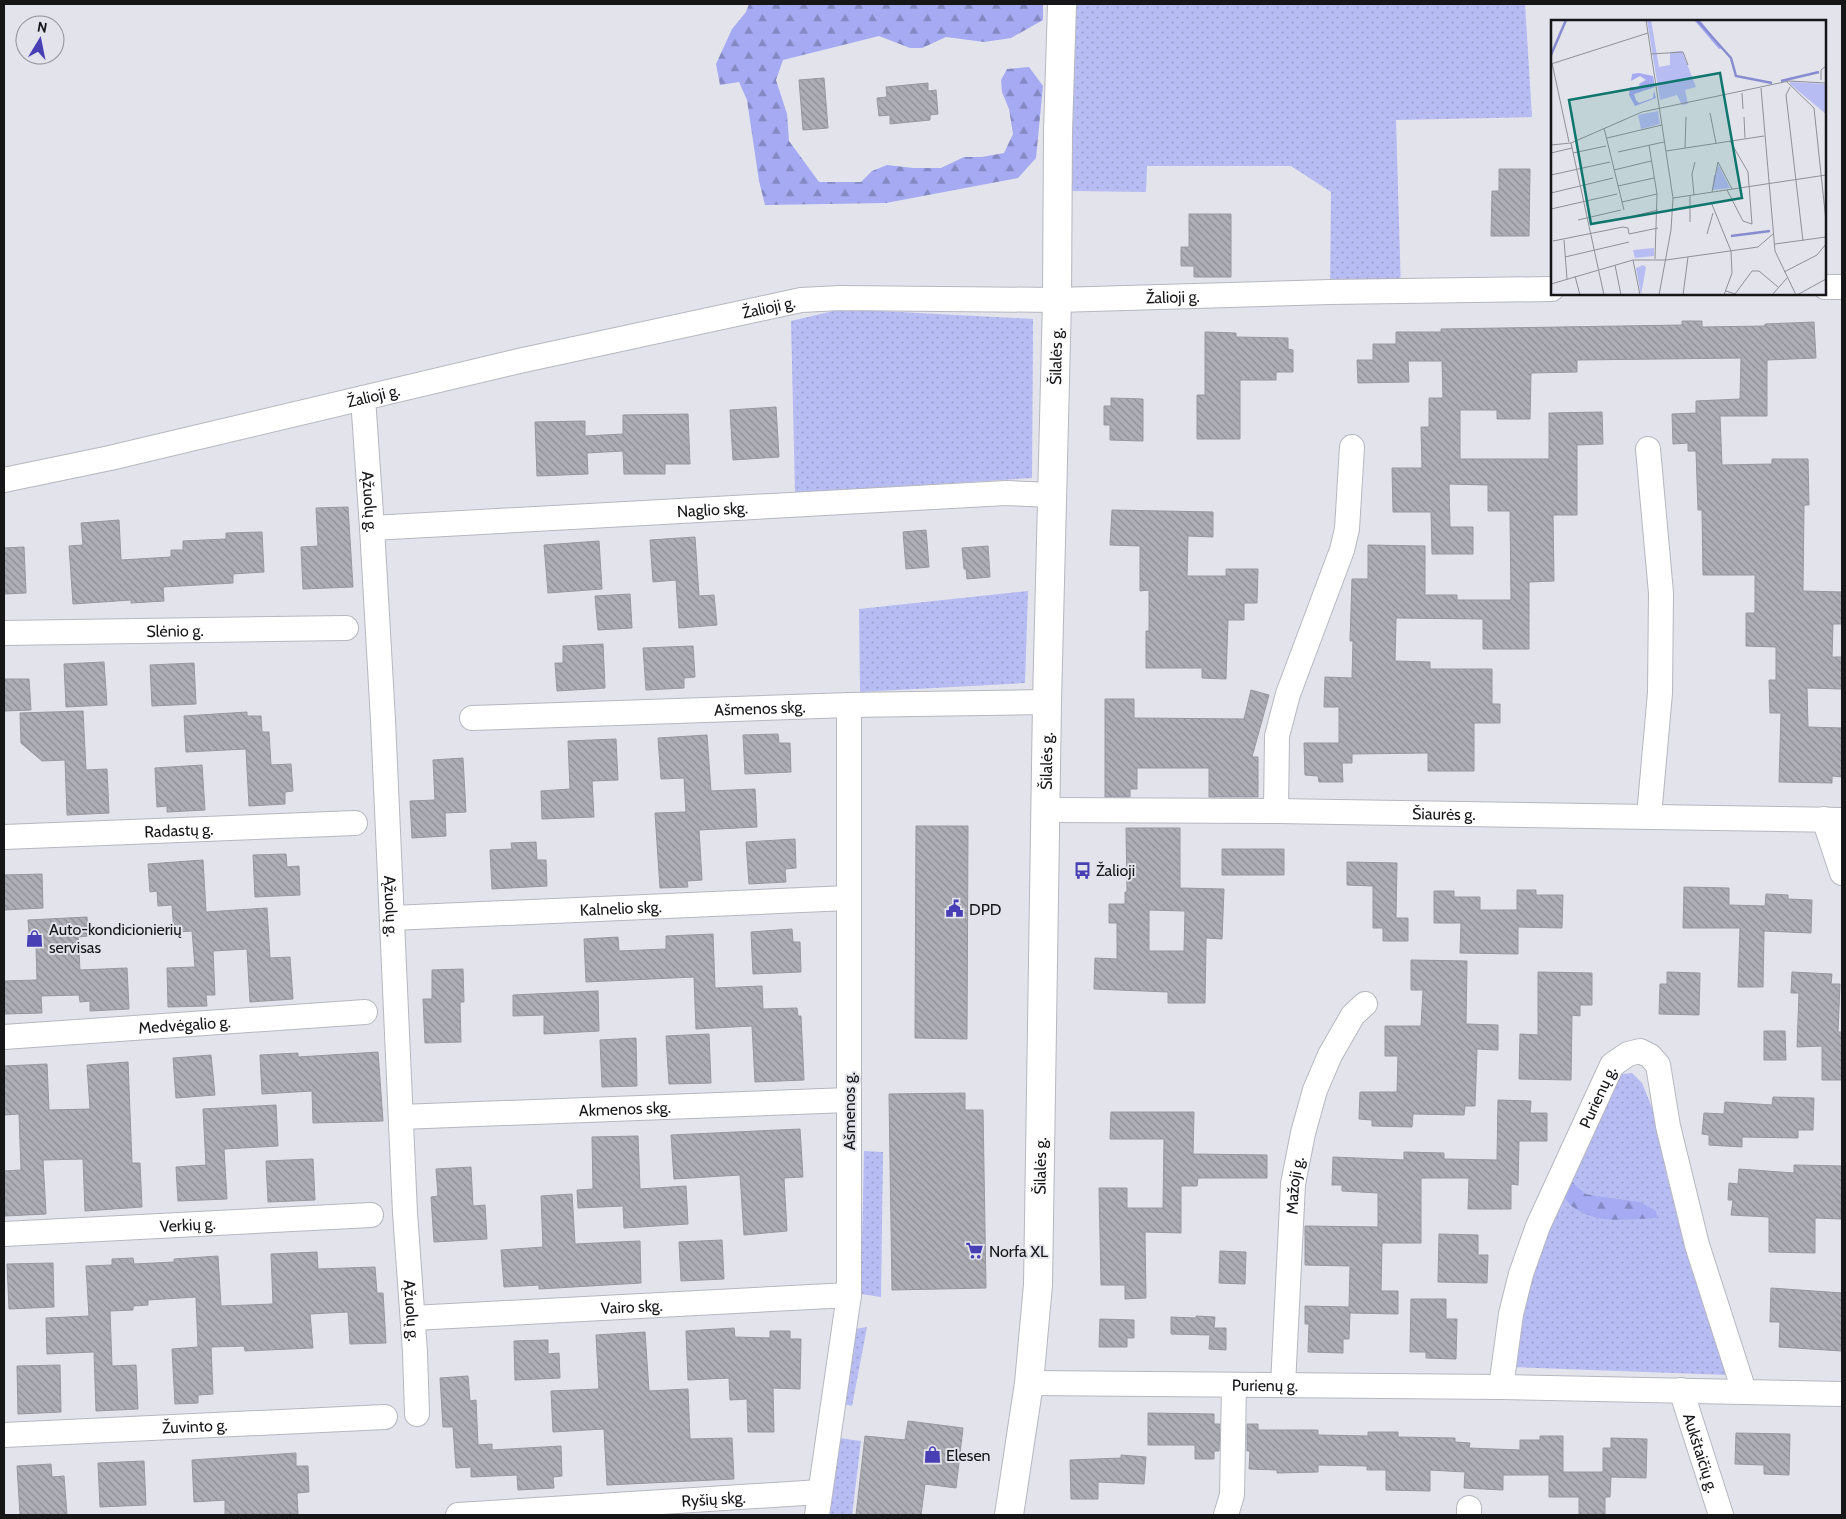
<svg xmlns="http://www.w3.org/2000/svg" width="1846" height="1519" viewBox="0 0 1846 1519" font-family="Cabin,sans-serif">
<defs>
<pattern id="grass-dots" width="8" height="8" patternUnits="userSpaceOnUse" patternTransform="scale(1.25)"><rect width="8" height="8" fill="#b7bcf3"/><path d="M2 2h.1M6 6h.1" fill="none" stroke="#9da1d0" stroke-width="1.8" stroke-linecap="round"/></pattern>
<pattern id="forest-firs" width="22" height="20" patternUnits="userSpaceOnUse" patternTransform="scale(1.25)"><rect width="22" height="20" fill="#a5aaf2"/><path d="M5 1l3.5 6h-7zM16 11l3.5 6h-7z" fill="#8589c3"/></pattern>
<pattern id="building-back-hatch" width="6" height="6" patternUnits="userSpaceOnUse" patternTransform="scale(1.25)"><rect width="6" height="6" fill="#aeafb6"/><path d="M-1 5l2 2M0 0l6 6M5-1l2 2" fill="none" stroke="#8d8d93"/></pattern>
</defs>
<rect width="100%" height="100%" fill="#e2e3eb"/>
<path fill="url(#grass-dots)" d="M1073 4H1525L1532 117 1396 120 1401 291 1330 292 1331 192 1291 166H1147L1146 192 1072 191Z
M842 309 1033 319 1032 478 795 493 791 321Z
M1028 591 1025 683 860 692 859 609Z
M1632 1073 1642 1083 1657 1120 1667 1177 1691 1268 1728 1375 1512 1367 1525 1288 1561 1192 1640 1202 1586 1194 1568 1178 1610 1093 1622 1074Z
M864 1151 883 1152 881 1297 861 1294Z
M867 1327 852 1406 843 1404 855 1329Z
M839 1438 861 1441 852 1515H829Z"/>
<path fill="url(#forest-firs)" d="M749 4H1043V20L1011 38 984 42 946 37 922 48H910L879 36 783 60 776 80 787 114 789 141 819 182H861L872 171 887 165 913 168H941L964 157H982L1004 153 1013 134 1009 109 1002 92 1001 80 1007 69 1029 67 1043 86 1036 158 1018 178 886 203 765 205 759 181 747 100 739 82 720 85 716 64 732 29 746 12Z
M1568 1178 1586 1194 1640 1202 1656 1211 1657 1218C1629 1219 1597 1225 1573 1207 1568 1204 1565 1197 1561 1192Z"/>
<path fill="url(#building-back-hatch)" stroke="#9899a0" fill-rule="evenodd" d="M824 78 828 128 803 130 799 80Z
M928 83V91L936 90 938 114 930 115V120L890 124V115L879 116 877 98 887 97 886 87Z
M1499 169H1530L1529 236H1491L1492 191H1499Z
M1189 214H1231V277H1194V266H1181V247H1189Z
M1682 321H1702V327L1765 326V324L1814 322 1816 358 1767 360V416H1720L1722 465 1772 464V459H1808L1809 505H1804L1803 591 1842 592V624H1833L1832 657H1842V689L1807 688 1808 727 1842 728V777L1832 776V783L1779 782 1781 713H1770L1769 680H1776V647L1746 646V613H1755V575H1703L1702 510H1698L1696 451H1688V443L1673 444 1672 414 1696 413V401L1740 399 1741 358 1577 360V372L1531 373 1530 419H1497V410H1460V459H1549V413L1602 412 1603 444 1577 445V515H1553L1554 581 1529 582V649H1483V619L1396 618 1395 661 1430 662V669H1492V704H1500V723H1474V771H1428V753L1352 754V763H1342L1343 782H1319L1318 776 1305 775 1304 743H1339V707H1324L1325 677 1352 678 1353 641H1350L1352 579H1368V545L1425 546V595H1457V600H1511L1510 511H1488V485L1449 484 1450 527H1473V554H1432L1431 512H1393L1392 468H1422L1421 427H1429V398H1443L1442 361H1408L1409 382 1358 383 1357 360H1373V344H1396V332H1441V329L1682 325Z
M1205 332 1236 333V337L1288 338V349L1293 350V372H1276V380H1240V439H1197V395H1205Z
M1111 398 1143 399V441L1110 440V425H1104V406H1111Z
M776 407 779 457 733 460 730 410Z
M688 414 690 464H665V474H624L623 451 587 453 588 474 537 476 535 422 585 421V436L623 434V415Z
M348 507 353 587 303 589 301 547 318 546 316 508Z
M1112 510 1213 512V537L1188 536 1187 576H1226V569H1258L1257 603H1244V620H1228L1226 679 1202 678V668H1146V631H1149V590L1140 591V546L1110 545Z
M119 520 121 560 171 557V550H183V541L226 539V533L262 532 264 572 233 574V583L163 587 164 601 131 603V600L73 604 69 546 83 545 81 523Z
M926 530 929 567 906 569 903 532Z
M695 537 699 596 714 595 717 625 679 628 676 580 653 582 650 540Z
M599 541 602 589 548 593 544 545Z
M988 546 990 577 967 579 966 569H964L962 548Z
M24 547 26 593 4 594V548Z
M630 594 632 628 598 630 595 596Z
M603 644 605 688 557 691 555 663H563V646Z
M693 646 695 677 684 678V688L646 690 643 648Z
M104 662 107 705 66 707 64 664Z
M194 663 196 704 152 706 150 665Z
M4 679H29L31 710 4 711Z
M1251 690 1269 695 1252 757H1258V797H1209V768H1137V789H1130V797H1105V699H1134V718L1244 719Z
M83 711 86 770 107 769 109 813 67 815 65 760 42 761 21 743 20 713Z
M247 712V716H261L262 732H269L271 765 291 764 293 791 285 792V804L249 806 246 749 186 752 184 716Z
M778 734 779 743H790L791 772 745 774 743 735Z
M707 735 711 791 755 789 757 827 699 830 702 880 687 881 688 887 660 888 655 813 686 812 684 778 661 779 658 738Z
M616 739 618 780 592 781 594 817 542 819 541 791 570 789 568 741Z
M463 758 466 812 445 813 446 836 412 838 410 801 435 800 433 760Z
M202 765 205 810 167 812V806L157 807 155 768Z
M916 826H968L967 1039 915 1038Z
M1126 828H1180V888L1224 889 1222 939 1206 938 1205 1003H1168V992L1094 989 1095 958 1117 959V923H1109V904H1125V892H1127ZM1149 910 1185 911 1184 951H1149Z
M795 839 796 868 785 869 786 882 749 884 746 842Z
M536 842 537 860H546L547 886 492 889 490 850 512 849 511 843Z
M1222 849H1284V875H1222Z
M286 854 287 867 299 866 300 895 255 897 253 855Z
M203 860 206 912 267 908 270 958 290 957 293 999 250 1002 247 949 213 951 215 995H206L207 1006 168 1007 167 968 195 967 192 931 174 932 172 905 158 906 157 891 150 892 148 864Z
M1347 862 1397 863 1396 918H1408V941H1383V928H1373V886L1347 885Z
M42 874 43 908 4 910V875Z
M1684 887 1729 888V905L1765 906 1766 894 1788 895V899L1812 900 1811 933 1764 931 1763 987H1738L1740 928H1683Z
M1517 890H1536V895H1563L1562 928 1518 927V954L1460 953 1461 923H1434V891H1454V897H1480V910H1517Z
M87 917 88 936 78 937 80 970 127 968 129 1009 90 1011V1001L80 1002 79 995 41 996 42 1013 4 1014V981L37 980 36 946H30L28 920Z
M792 929 793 942H800L801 972 753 974 751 932Z
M713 934 715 988 762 986 763 1009 797 1008 798 1016H801L804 1080 755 1082 752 1026 696 1029 694 977 586 982 584 939 618 937 619 951 666 949V936Z
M1411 960 1467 961 1466 1024 1498 1025V1050L1477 1049 1475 1106H1465L1464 1115 1413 1114 1412 1127 1372 1126V1120L1359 1119 1360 1092H1397L1398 1056H1385V1026H1421L1423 990H1411Z
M463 969 464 1002H460L461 1042 425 1043 423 999H432V970Z
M1538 972 1592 973V1005H1580V1016L1572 1015 1571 1080 1519 1079 1520 1034 1538 1035Z
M1667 972 1700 973 1699 1015 1659 1014 1660 984H1667Z
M1792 972 1832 974 1831 984H1840L1838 1032H1842V1080H1822V1046L1797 1047 1799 993H1791Z
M598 991 599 1031 544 1034V1015L513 1016V995Z
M1764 1031H1785L1786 1060H1764Z
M709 1034 711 1083 669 1084 666 1036Z
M636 1038 637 1086 602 1087 600 1040Z
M378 1052 383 1121 313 1123 312 1091 262 1094 260 1055 298 1053V1057Z
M211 1055 215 1095 176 1098 173 1058Z
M128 1062 132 1163H140L142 1207 85 1211 83 1159 43 1160 46 1214 5 1216 4 1171 21 1170 19 1114 4 1115V1066L47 1064 49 1110 90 1109 87 1065Z
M965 1093V1110H983L986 1288 892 1290 889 1094Z
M1773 1097 1814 1098 1813 1130H1798V1138L1742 1137V1147L1709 1145V1135L1702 1134 1704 1113 1724 1114 1725 1102 1772 1105Z
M1498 1100 1531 1101 1530 1113H1547V1141H1519L1518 1185 1511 1184V1209H1468L1469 1178H1421V1243H1382L1381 1291H1398V1314L1350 1313 1349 1339H1343V1353L1308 1352 1309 1324H1305V1306L1349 1307 1350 1266 1305 1265V1226L1378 1227V1193L1342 1191V1185H1332L1333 1157 1404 1160V1152L1444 1153V1159L1497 1160Z
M276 1105 278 1146 224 1149 227 1199 178 1201 176 1167 206 1165 203 1109Z
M1111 1112H1194L1193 1154 1267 1155V1178H1198L1197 1186H1181V1233L1145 1232 1146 1298 1125 1299V1285H1101L1099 1188H1127V1208H1163L1164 1139H1110Z
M800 1129 803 1177 784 1178 787 1231 744 1235 740 1175 674 1179 671 1135Z
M638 1136 640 1189 686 1186 688 1224 624 1228 623 1206 578 1208 577 1190 593 1189 592 1137Z
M313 1159 315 1200 268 1202 266 1161Z
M1794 1165 1842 1166 1841 1219 1815 1218V1253L1769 1252V1217L1731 1215 1733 1200H1728L1729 1183 1738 1184 1739 1169 1794 1173Z
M471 1167 473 1206 485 1205 487 1239 434 1242 431 1197 438 1196 436 1169Z
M572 1194 575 1244 640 1241 641 1283 539 1289V1285L504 1287 501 1250 543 1247 541 1196Z
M1439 1234 1478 1235V1255H1488L1487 1283 1438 1282Z
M722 1240 724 1279 681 1281 679 1242Z
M1220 1251 1246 1252 1245 1284 1219 1283Z
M317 1252 318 1269 375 1267 377 1293H383L386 1343 350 1344 348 1312 310 1314 313 1348 245 1351 244 1346 211 1347 213 1394 198 1395V1403L175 1404 172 1349 198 1347 196 1297 148 1300V1305L133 1306V1310L110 1311 112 1366 136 1365 138 1409 96 1411 94 1352 47 1354 46 1318 89 1316 86 1266 112 1265V1259L133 1258 134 1264 174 1262V1259L218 1256 221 1306 273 1304 271 1254Z
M53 1263 54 1307 9 1309 7 1264Z
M1771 1288 1842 1293V1351L1779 1347 1780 1322H1770Z
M1411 1299H1446V1319H1457L1456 1359 1426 1358V1352H1410Z
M1196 1316 1215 1317 1214 1328H1226V1350L1209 1349 1210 1335 1171 1334V1317L1196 1318Z
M1100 1319 1134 1320V1338H1127V1347H1099Z
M734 1328 735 1337 770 1338V1331H790V1339H801L800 1389 773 1388 774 1432H748L747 1399 730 1400 729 1378 688 1380 686 1331Z
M645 1332 649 1391 688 1389 690 1439 732 1438 734 1479 607 1485 604 1429 553 1432 551 1391 599 1389 596 1335Z
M548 1340V1354L559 1353 560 1378 515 1380 514 1341Z
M60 1365 61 1412 18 1414 17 1366Z
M468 1376 470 1401 476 1400 478 1445 492 1444V1450L561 1446 562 1476 553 1477 554 1488 518 1490 517 1475 471 1477V1467L456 1468 453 1427H443L440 1378Z
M1148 1413 1214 1414V1424H1220L1219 1451H1214V1459H1195V1445H1148Z
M908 1421 963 1428 956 1488 925 1484 921 1515H856L865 1436 905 1440Z
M1247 1424H1258V1430H1318V1435L1368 1436V1432H1398V1437L1455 1438V1442L1470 1443 1469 1448 1520 1450V1440H1540V1436H1563V1472H1603V1448H1611V1438L1647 1439 1646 1478 1611 1477 1610 1497H1605V1515H1579V1497H1549V1475H1503V1490L1464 1488 1465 1472 1430 1470V1491L1386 1490V1470H1367V1466L1318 1465V1472L1277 1473V1470L1249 1469 1250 1451H1247Z
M1736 1433 1790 1434 1789 1475 1764 1474V1465L1735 1464Z
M296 1453V1466H308L309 1492 297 1493 298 1514 225 1515V1500L194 1502 192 1460Z
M1121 1455 1146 1457 1144 1484 1098 1482V1499H1071L1070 1460 1121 1458Z
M144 1461 146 1505 100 1507 98 1463Z
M51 1464 52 1477 64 1476 67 1515H20L17 1466Z"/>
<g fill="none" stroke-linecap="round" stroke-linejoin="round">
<defs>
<g id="minor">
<path d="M1825 287H1842"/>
<path id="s1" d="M363 398 372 528 383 720 405 1213 415 1352 417 1414"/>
<path d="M1648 449 1661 593 1660 693 1649 816"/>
<path id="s2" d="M4 480 110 458 519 361 801 300 840 298 1057 300 1330 292 1552 289"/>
<path id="s3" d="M372 528 1006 493 1052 495"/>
<path id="s4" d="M4 633 346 628"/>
<path id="s5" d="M472 718 849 705 1047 702"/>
<path id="s6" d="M1045 810 1276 811 1842 820"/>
<path d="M1276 811 1277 736 1288 694 1342 550 1347 529 1352 447"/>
<path d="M1824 819 1842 873"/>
<path id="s7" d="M4 837 355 823"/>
<path id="s8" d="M392 918 848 898"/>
<path id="s9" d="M4 1037 365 1012"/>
<path id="s10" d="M401 1117 849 1100"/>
<path id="s11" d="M4 1234 371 1215"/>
<path id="s12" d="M413 1318 849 1295"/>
<path id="s13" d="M1029 1383 1501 1387 1842 1394"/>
<path id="s14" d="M1283 1385 1293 1184 1303 1133 1315 1090 1330 1055 1353 1015 1365 1004"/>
<path id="s15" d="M1501 1387 1511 1314 1521 1274 1538 1226 1612 1065 1628 1054 1640 1051 1650 1056 1658 1065 1668 1126 1697 1245 1744 1391"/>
<path id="s16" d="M1681 1390 1721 1515"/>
<path id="s17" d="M4 1435 385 1417"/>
<path id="s18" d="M458 1515 820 1492"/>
<path d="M817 1515 849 1295V705"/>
<path d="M1226 1515 1232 1495 1234 1385"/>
<path d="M1469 1515V1508"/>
</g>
<g id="primary">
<path id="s19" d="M1009 1515 1029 1383 1038 1285 1047 702 1057 300 1058 131 1062 4"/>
</g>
</defs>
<use href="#minor" stroke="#b6b7bf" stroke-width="26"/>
<use href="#primary" stroke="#b6b7bf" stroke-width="30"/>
<use href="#minor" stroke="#fff" stroke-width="24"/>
<use href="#primary" stroke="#fff" stroke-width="28"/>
</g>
<defs>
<symbol id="bus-bare" viewBox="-9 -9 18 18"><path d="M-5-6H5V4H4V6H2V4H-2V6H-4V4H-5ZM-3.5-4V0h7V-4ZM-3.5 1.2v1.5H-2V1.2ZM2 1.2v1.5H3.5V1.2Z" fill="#493fb5" stroke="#e2e3eb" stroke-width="2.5" paint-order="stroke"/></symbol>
<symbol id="civic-bare" viewBox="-9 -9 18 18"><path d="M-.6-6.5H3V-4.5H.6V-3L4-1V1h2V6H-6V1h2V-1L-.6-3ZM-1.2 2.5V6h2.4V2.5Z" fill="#493fb5" stroke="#e2e3eb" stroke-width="2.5" paint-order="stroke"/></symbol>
<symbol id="shop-bare" viewBox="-9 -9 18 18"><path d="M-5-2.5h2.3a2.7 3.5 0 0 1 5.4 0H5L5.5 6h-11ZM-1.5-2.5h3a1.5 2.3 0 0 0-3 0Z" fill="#493fb5" stroke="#e2e3eb" stroke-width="2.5" paint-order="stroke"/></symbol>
<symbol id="supermarket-bare" viewBox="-9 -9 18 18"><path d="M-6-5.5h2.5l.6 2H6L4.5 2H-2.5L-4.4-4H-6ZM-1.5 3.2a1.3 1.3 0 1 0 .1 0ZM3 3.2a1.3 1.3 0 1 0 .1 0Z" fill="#493fb5" stroke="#e2e3eb" stroke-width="2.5" paint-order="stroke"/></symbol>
</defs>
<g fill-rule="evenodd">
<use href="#bus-bare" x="1070" y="858" width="25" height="25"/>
<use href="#civic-bare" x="942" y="896" width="25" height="25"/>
<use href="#shop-bare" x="22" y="926" width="25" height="25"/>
<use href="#supermarket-bare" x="962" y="1238" width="25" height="25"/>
<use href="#shop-bare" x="920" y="1442" width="25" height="25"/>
</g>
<g text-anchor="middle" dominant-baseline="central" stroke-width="4" stroke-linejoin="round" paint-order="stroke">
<g font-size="16" fill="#161619" stroke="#e2e3eb">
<text stroke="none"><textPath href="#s2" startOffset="1189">Žalioji g.</textPath></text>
<text stroke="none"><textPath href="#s2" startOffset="784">Žalioji g.</textPath></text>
<text stroke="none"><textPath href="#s19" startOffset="1161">Šilalės g.</textPath></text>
<text stroke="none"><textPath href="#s2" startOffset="379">Žalioji g.</textPath></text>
<text stroke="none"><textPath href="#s1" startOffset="104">Ąžuolų g.</textPath></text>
<text stroke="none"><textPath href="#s3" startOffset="341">Naglio skg.</textPath></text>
<text stroke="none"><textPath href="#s4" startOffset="171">Slėnio g.</textPath></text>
<text stroke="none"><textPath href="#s5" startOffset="288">Ašmenos skg.</textPath></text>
<text stroke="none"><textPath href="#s19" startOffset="756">Šilalės g.</textPath></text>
<text stroke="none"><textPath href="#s6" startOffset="399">Šiaurės g.</textPath></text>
<text stroke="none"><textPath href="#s7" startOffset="175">Radastų g.</textPath></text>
<text stroke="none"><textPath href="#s1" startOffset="509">Ąžuolų g.</textPath></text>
<text stroke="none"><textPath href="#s8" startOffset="229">Kalnelio skg.</textPath></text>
<text stroke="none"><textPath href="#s9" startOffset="181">Medvėgalio g.</textPath></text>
<text stroke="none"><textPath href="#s15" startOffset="308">Purienų g.</textPath></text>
<text stroke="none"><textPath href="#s10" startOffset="224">Akmenos skg.</textPath></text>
<text transform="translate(849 1111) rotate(-90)">Ašmenos g.</text>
<text stroke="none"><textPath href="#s19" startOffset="351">Šilalės g.</textPath></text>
<text stroke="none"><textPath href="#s14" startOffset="200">Mažoji g.</textPath></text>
<text stroke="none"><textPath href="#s11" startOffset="184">Verkių g.</textPath></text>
<text stroke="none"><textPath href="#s12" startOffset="219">Vairo skg.</textPath></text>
<text stroke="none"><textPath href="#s1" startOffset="914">Ąžuolų g.</textPath></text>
<text stroke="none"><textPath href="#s13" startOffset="236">Purienų g.</textPath></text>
<text stroke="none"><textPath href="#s17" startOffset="191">Žuvinto g.</textPath></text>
<text stroke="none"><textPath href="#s16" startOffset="66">Aukštaičių g.</textPath></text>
<text stroke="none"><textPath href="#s18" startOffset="256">Ryšių skg.</textPath></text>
</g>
<g font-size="16" fill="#161619" stroke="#e2e3eb" text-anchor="start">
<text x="1096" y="870">Žalioji</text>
<text x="969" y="909">DPD</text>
<text x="49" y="929">Auto-kondicionierių<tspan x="49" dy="18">servisas</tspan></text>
<text x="989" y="1251">Norfa XL</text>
<text x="946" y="1455">Elesen</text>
</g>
</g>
<g transform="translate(1551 20)">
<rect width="275" height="275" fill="#e2e3eb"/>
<path d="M96 0H100L108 47 119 45V32L131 31 145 67 134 70 137 84 131 85 126 75 109 80ZM239 62 275 64V94L239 64ZM107 91 109 104 90 109 87 95ZM167 144 179 168 161 170 163 155H170H165ZM103 228V236L84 238 82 230ZM92 245 95 247 90 275 85 248Z" fill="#b7bcf3"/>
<path d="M143 0H149L171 28 168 29ZM88 53 102 56 104 67 83 74 85 80 88 83 102 78 103 71 105 78 84 86 78 75 79 67 89 68 88 64 95 60 89 56 80 61 81 54Z" fill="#a5aaf2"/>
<path fill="none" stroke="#878cd1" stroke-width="2.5" d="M146 0 180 38 185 56 221 63M0 35 15 0M230 61 268 52M180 216 219 211"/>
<path fill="none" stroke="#909197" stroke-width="1" d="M95 0 122 178 120 210 108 275M100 34 132 32 137 45M1 43 18 122M0 44 97 13M270 60V50L275 46M236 62 263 88 275 201M239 67 235 75 252 221M210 68 224 231 245 275M191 73 192 89M159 93 165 123M193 97 194 118M53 108 73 190M56 118 111 105M20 123 53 275M0 125 20 123 91 92 238 61 275 63M98 125 106 174 104 239M134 128 135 97M115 131 213 116M67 132 113 122M0 133 21 128M22 133 55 126M63 150 100 141M0 155 59 142M67 166 103 158M176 170 192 201 201 204 197 152 179 121M161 172 167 142 181 169M0 173 62 158M143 175 141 154 144 142M139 176V202M122 178 275 155M71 182 106 174M160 182 180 231 181 253 173 275M0 189 66 174M75 198 107 190M27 200 70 190M156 214 162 193M13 220 16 259M2 221 72 207 77 208 78 214 107 208M224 224 275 217M14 237 78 222M82 240 89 275M115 240 207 227 222 214M64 245 70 275M233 252 266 235 275 224M24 256 29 275M0 264 82 240H115M175 271 184 274 201 251H208L227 267M132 275 137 237M221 275 236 258M246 275 275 259"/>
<path fill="#0f766e" fill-opacity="0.15" stroke="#0f766e" stroke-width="2.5" d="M169 53 191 178 40 204 18 80Z"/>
<rect width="275" height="275" fill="none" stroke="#161619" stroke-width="2.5"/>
</g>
<rect width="1846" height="1519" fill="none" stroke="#161619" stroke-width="10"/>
<g transform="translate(40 40) rotate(10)"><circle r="24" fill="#e2e3eb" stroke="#909197"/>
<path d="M0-4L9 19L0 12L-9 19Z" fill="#493fb5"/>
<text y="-8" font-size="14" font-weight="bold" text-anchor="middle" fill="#161619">N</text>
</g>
</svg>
